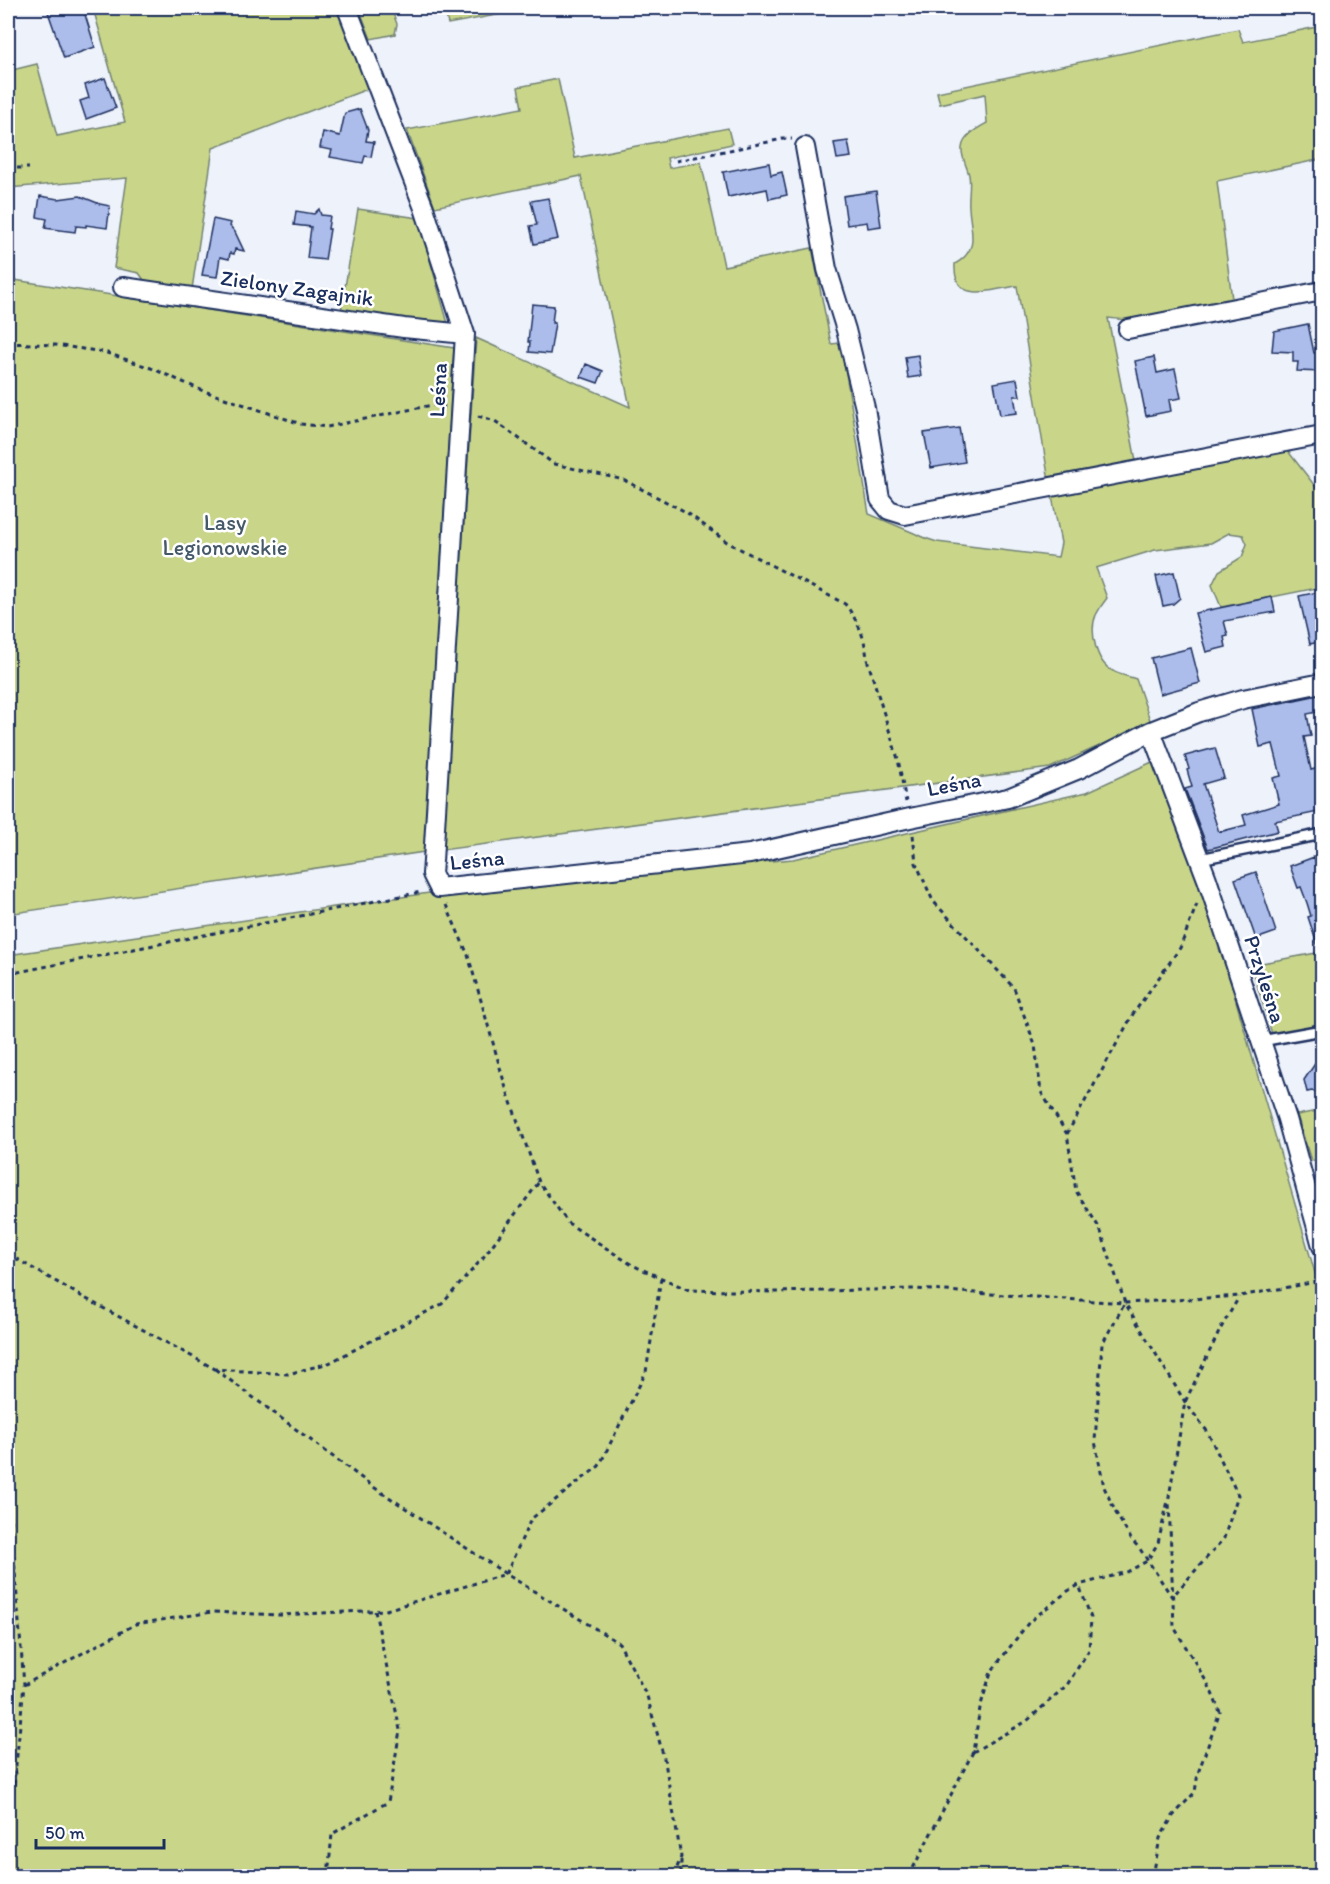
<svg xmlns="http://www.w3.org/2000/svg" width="1330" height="1884" viewBox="0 0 1330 1884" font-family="Itim,sans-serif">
<rect width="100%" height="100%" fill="#eef2fb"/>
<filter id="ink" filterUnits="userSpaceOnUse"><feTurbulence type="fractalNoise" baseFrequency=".0167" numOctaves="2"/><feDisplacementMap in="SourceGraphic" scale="12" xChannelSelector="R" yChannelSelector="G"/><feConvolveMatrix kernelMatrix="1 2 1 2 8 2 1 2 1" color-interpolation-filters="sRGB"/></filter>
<g filter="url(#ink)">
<path fill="#c9d689" stroke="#728274" stroke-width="1.5" d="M93 8H339L370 88 213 148 192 289 144 280 139 273 114 268 127 178 8 188V71L37 64 57 136 125 122Z
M359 8H391L397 24 395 34 371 39Z
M444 8H534L448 24Z
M1322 26V159L1217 181 1232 299 1127 320 1108 318 1137 466 1049 481 1017 286C992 289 953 306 955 264 981 249 970 231 969 207 968 196 971 186 969 175 967 167 961 156 962 148 963 136 978 128 987 123L985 94 940 104 937 92 1238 29 1243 42Z
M558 79 575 158 728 128 732 144 667 158 669 168 701 162 724 266 812 248 831 344 841 343 869 514 928 539 937 542 1058 557 1061 543 1051 491 1284 446 1322 495V587L1221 607 1212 585 1219 571 1242 557 1247 544 1243 535 1229 533 1211 543 1155 550 1096 568 1107 598C1103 603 1099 609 1096 615 1089 631 1096 663 1113 671 1119 675 1128 676 1136 679L1151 723 1050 768 442 850 476 338 630 407 581 176 435 207 407 130 522 108 518 87Z
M358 209 418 218 449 327 341 311Z
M8 279 454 348 424 852 8 914Z
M1152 762 1200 877 1322 1297V1876H8V955L429 893 793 859 1087 792Z
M1322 952V1024L1272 1034 1251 965Z
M1322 1110V1171L1318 1159 1311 1161 1297 1115Z"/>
<path fill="#acbceb" stroke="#1b2f5e" stroke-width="1.5" d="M60 8H83L95 47 64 58 48 12Z
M105 78 116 108 86 119 80 101 89 98 85 85Z
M360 109 368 130 366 141 374 142 371 157 365 156 363 163 330 157 332 150 320 148 323 132 340 136 345 113Z
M848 141 851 157 837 159 834 143Z
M769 163 771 175 782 172 787 195 769 199 767 189 728 197 723 172Z
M876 191 881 226 868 228 867 222 847 225 843 196Z
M40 196 58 199 80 196 100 204 110 206 107 228 86 225V227L76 226 75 232 45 228 47 219 37 217Z
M548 198 558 239 534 244 530 226 537 225 531 201Z
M319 209 321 215 330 216 328 229H330L325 260 307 258 311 227 294 225 296 211 314 214Z
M213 219 231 223 230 226 235 232 244 251 235 249 234 254 230 253 229 259 220 257 217 277 202 275Z
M532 304 554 306 552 323H555L550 354 529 352 530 342H528Z
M1308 324 1314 353 1321 352 1323 372 1297 371 1298 362H1293V352L1272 351 1274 331Z
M918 355 921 376 908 378 905 357Z
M1154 357 1157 373 1175 369 1181 398 1169 400 1171 411 1146 416 1135 361Z
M586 364 603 371 598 383 581 377Z
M1017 379 1020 396H1014L1017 413 1000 415 994 383Z
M959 428 965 462 931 468 924 433Z
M1174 572 1180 598 1173 604 1163 606 1156 576Z
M1323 591V641L1310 644 1299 596Z
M1272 597 1275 612 1224 621 1228 636 1224 637 1226 647 1206 652 1195 613Z
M1191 648 1200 683 1160 694 1151 658Z
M1323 694V711L1307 714 1311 736 1304 737 1311 770 1323 767V811L1275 821 1278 831 1208 849 1185 789 1192 787 1187 770 1189 769 1185 756 1215 748 1224 778 1203 784 1219 832 1246 825 1243 815 1279 804 1273 778 1281 776 1273 744 1260 747 1252 709Z
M1314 857 1319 871 1316 872 1323 891V953H1320L1308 917 1311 916 1307 903 1301 887 1298 888 1290 866Z
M1256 872 1276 932 1256 939 1235 879Z
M1323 1052V1095L1312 1091 1307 1092 1304 1080Z"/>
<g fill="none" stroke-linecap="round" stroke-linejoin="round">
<defs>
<path id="service" d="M1200 859 1322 834
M1261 1041 1322 1030"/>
<path id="minor" d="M347 8 424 208 465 334 433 861 432 874 439 888 750 854 910 818 1008 798 1079 769 1151 731 1199 712 1243 699 1322 683
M805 147 827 269 846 330 865 408 880 499 889 510 905 515 1322 435
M123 287 404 328 465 334
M1128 329 1322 291
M1151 731 1207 879 1287 1119 1322 1246"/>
</defs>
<use href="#service" stroke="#1b2f5e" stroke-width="14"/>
<use href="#minor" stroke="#1b2f5e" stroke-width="22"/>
<path stroke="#1b2f5e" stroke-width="3" stroke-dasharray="4.5 4.5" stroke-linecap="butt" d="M676 161 783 139H792
M8 168H29
M8 343 55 345 104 352 151 368 201 390 301 424 327 427 432 405 445 407
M478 416 495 421 554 464 624 480 686 512 727 542 845 604C858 621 865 637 867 659L898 759 906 802
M913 835 916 863 933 901 1014 988 1035 1045 1041 1092 1067 1134 1076 1191 1100 1229 1125 1303 1185 1402 1207 1431 1238 1495 1224 1538 1172 1597 1140 1549 1131 1539 1116 1513 1104 1487 1095 1441 1102 1344 1125 1303
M446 905 468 955 505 1085 539 1182 568 1223 632 1265 689 1290 774 1292 915 1289 1125 1303 1240 1296 1322 1281
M8 974 421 892
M1067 1134 1133 1014 1180 948 1197 904
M8 1254 81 1296 215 1369 288 1374 329 1363 442 1304 482 1259 539 1182
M215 1369 375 1488 506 1574 619 1643 647 1696 665 1762 681 1857 674 1876
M8 1484 24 1685 8 1844
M24 1685 136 1624 212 1612 280 1615 386 1610 506 1574 531 1519 599 1466 646 1372 661 1278
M973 1752 1027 1721 1067 1685 1089 1650 1091 1618 1079 1585
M681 1860V1876
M328 1876 332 1834 388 1802 400 1730 375 1611
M909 1876 973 1752 980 1708 991 1672 1029 1622 1068 1591 1079 1585 1127 1572 1147 1561 1158 1543 1169 1497 1185 1402 1221 1328 1239 1297
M1153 1876 1160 1838 1173 1816 1195 1792 1198 1773 1220 1712 1209 1686 1174 1627 1169 1501"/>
<use href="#service" stroke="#fff" stroke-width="9"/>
<use href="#minor" stroke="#fff" stroke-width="18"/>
</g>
</g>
<g text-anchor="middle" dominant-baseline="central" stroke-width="5" stroke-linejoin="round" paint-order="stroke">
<g font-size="22" fill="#1b2f5e" stroke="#fff">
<text transform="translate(297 288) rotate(8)">Zielony Zagajnik</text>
<text transform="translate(438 390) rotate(-87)">Leśna</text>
<text transform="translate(954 784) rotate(-11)">Leśna</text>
<text transform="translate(477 860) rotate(-6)">Leśna</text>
<text transform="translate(1265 979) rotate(72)">Przyleśna</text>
</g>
<g font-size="22" fill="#465969" stroke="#fff">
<text x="225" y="522">Lasy<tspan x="225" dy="25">Legionowskie</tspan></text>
</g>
</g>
<rect width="1330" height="1884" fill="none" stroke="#fff" stroke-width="30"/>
<rect x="15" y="15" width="1300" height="1854" fill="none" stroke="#1b2f5e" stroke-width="2" filter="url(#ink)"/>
<path d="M36 1839v9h128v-9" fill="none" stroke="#1b2f5e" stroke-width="3"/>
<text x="45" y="1839" font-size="18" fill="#1b2f5e" stroke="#ffffff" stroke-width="4.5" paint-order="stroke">50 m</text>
</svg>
